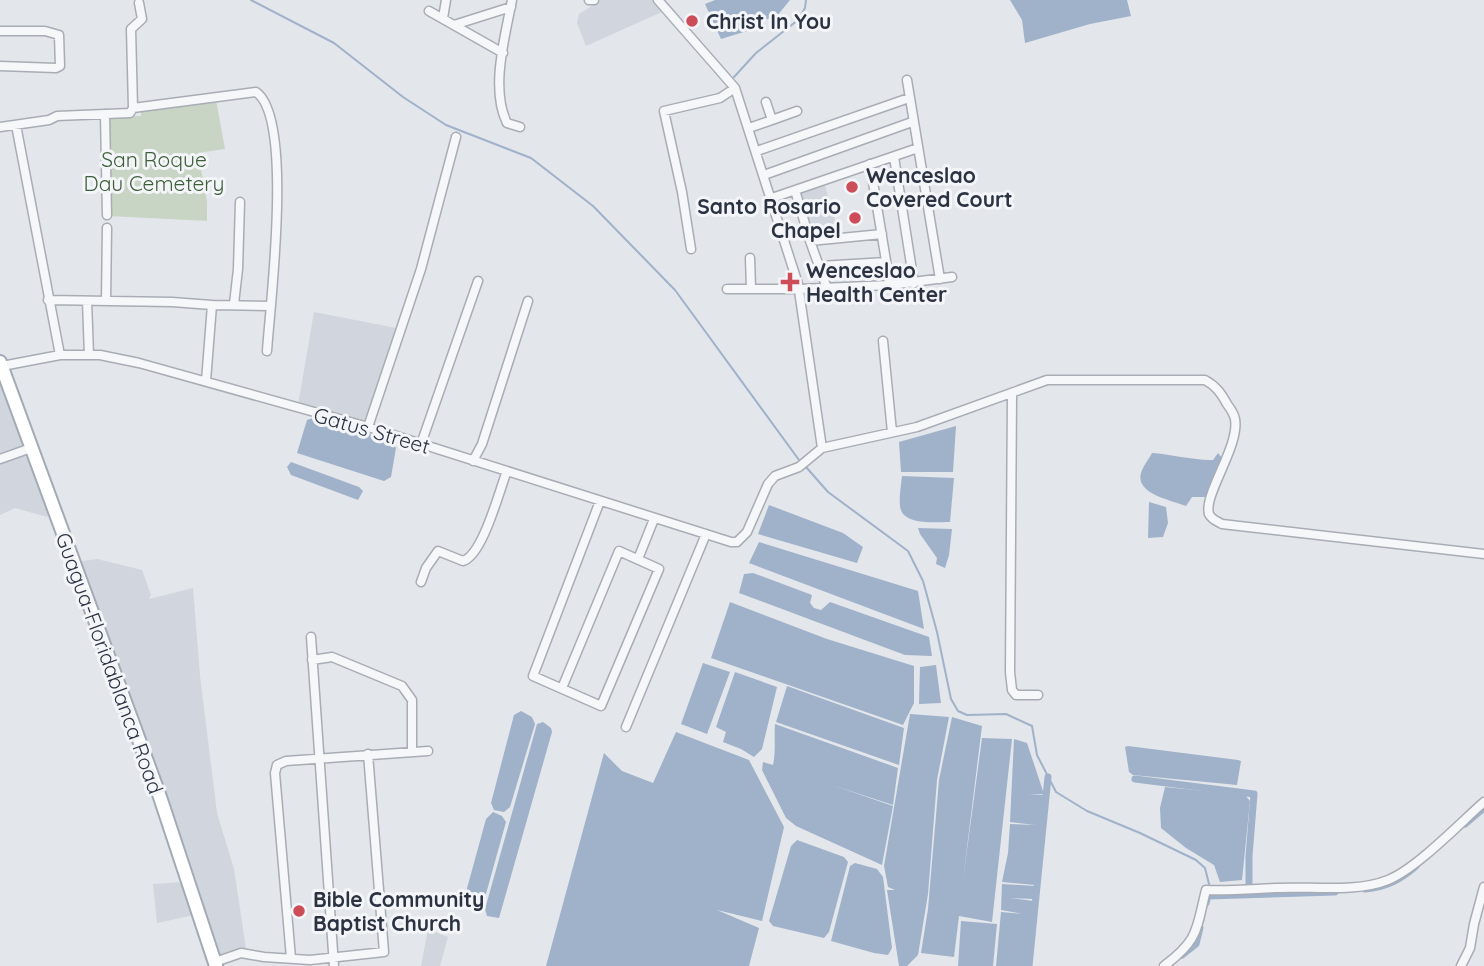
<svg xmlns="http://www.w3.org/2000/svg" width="1484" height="966" viewBox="0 0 1484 966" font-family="Quicksand,sans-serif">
<rect width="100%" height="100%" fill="#e3e6eb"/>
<path fill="#d1d5dd" d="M601 0H655L664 11 586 46 577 23 579 14Z
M824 183 839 232 811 240 797 191Z
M314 312 396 328 368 419 364 422 298 405Z
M0 373 26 448 0 458Z
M24 453 27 454 49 514 47 517 15 508 0 515V463Z
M97 559 142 570 151 595 149 599 193 588 200 676 217 813 234 869 246 949 221 956 77 562Z
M183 882 194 915 157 923 153 884Z
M428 929 448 937 440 966H421Z"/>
<path fill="#c8d5c5" d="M216 100 225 149 198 153 207 202V221L109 216 107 120 112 117 141 116V110Z"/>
<path fill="#9fb2ca" d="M715 0H790L777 16 755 23 747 31 721 39 705 4Z
M1010 0H1127L1131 16 1090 24 1025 43 1022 20Z
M313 418 391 440 396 448 391 477 384 481 297 453 307 420Z
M956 426 953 472H901L899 442Z
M1152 453C1169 454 1198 461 1213 460L1218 453 1222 458 1206 497H1192L1186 506C1171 500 1135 494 1141 473 1143 466 1149 459 1152 453Z
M291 462 359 487 363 491 358 500 291 475 287 467Z
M902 476 954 478 950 522C935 522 902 526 900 506 899 496 901 486 902 476Z
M1149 502 1166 507 1168 523 1163 537 1148 538Z
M769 505 843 533 863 547 857 563 758 534Z
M918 528 952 529 949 555 945 568 936 564 937 558 920 534Z
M759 542 918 591 924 629 749 563Z
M753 573 812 595 810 603 814 608 821 610 830 602 929 637 932 656 905 655 739 593 744 574Z
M730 602 827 639 914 666V703L903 725 711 658Z
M703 663 730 672 707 734 681 724Z
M936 665 941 703 919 704 920 667Z
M735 672 777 687 762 749 754 757 741 749 723 742 726 732 716 727Z
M787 686 904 728 899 765 776 722Z
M521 711 532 717 535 724 510 807 504 812 494 810 491 803 514 715Z
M910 714 949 717 937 780 928 894 918 955 907 966H899L887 890H895L888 887 884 866Z
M952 717 982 726 963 880 982 738 1012 739 992 922 959 916 954 957 921 953 928 909 939 780Z
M543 722 551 728 552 732 499 918 487 916 485 909 537 724Z
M775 724 898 768 893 805 832 785 893 806 882 865 796 826 786 818 762 770 763 762 773 765C776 751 774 738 775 724Z
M676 732 749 760 784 827 762 921 717 910 759 928 749 966H546L604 753 622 771 653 783Z
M1014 739 1027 743 1044 794H1029L1044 795 1035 885 1002 882 1008 853 1010 824 1035 825 1010 822Z
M1128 746 1238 760 1241 761 1237 785 1133 775 1129 772 1125 747Z
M1165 787 1245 795 1250 801 1242 880 1220 882 1214 865 1186 848 1161 828 1160 808Z
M493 812 502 816 506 822 484 901 478 910 469 908 463 903 486 819Z
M797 840 844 857 848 862 829 932 824 938 773 926 769 921 791 846Z
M855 863 877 869 883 877 892 948 888 955 874 953 831 941 850 866Z
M1002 884 1035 886 1033 899 1009 898 1034 901 1026 966H996L1001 912 1023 914 1001 910Z
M961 921 997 924 993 966H958Z"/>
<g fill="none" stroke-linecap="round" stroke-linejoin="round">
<path stroke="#9fb2ca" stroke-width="2" d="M251 0 334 43 403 97 446 125 531 158 593 206 675 290 799 460
M734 77 756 53 798 20 805 8 806 0
M806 467 828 492 908 551 923 581 937 632 951 699 958 711 967 715 1006 714 1032 726 1037 755 1056 792 1087 811 1140 833 1196 860 1205 868 1209 884"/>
<path stroke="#9fb2ca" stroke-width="7" d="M1135 779 1254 794 1249 856V894
M1465 824 1484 808
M1365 889C1386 887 1400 880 1416 866
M1206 903 1208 896 1335 892
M1182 955 1196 944 1200 928
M1029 966 1048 777"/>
<defs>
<path id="street" d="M512 0C505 37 490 89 507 123L520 127
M589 0H594
M429 11 503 53
M443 18 446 0
M454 25 511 7
M0 31H45L59 35 60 66 56 68 0 66
M907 80 940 279
M133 108 256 92C294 118 270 305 267 351
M105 114 107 215
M772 120 797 111
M16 125 60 355
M0 127 49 120 57 116 130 113 133 108 131 29 142 19 139 3
M749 128 772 120 766 102
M757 151 909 98
M894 157 914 283
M870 164 890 285
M764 175 912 122
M795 190 810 241 827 288
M772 198 918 148
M810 241 882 234
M691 249 682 192 664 111 720 98 735 88
M750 258 751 288
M820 266 886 262
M727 289H800L890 285 952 277
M48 300 172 302 212 305 206 381
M87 301 89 355
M106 301 107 228
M234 304 238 269 240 202
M212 305 270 306
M883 341 892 432
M2 366 60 355H100L139 363 368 427 731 542H737L747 532 768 484 775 476 799 467 822 448 798 284 735 88 658 0
M1012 395 1010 672 1012 690 1016 695H1038
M368 427 421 269 456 137
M421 444 478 281
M822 448 917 427 1047 380H1205C1216 386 1221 393 1227 404 1230 408 1234 414 1235 419 1240 446 1203 495 1209 514 1212 520 1217 521 1222 524L1484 554
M0 459 31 448
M473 461 482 444 528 301
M638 559 654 519
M421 582 426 568 438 551 463 561C483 555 499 491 507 471
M311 637 334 966
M312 660 332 657 402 686 412 700V752
M562 688 619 551 659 569 601 706 533 676 600 501
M626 727 706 534
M291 958 275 773 277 765 286 761 428 751
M215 962 241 953 264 957 310 960 384 952 368 754
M1164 966C1199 940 1196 930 1206 890 1229 891 1252 889 1276 888 1310 886 1356 893 1388 880 1416 869 1460 823 1484 802
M1461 966 1470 948 1474 924 1484 887"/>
<path id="primary" d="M0 362 160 797 216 966"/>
</defs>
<use href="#street" stroke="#a8adb5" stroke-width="11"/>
<use href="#primary" stroke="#a3aab7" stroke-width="16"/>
<use href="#street" stroke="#f6f7f9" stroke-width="8"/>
<use href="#primary" stroke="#fff" stroke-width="12"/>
</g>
<g fill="#cc4c58" stroke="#f3f5f8" stroke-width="2.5">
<circle cx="692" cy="21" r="7"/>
<circle cx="852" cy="187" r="7"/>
<circle cx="855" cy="218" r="7"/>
<path d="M786.5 271.5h7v7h7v7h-7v7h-7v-7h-7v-7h7z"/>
<circle cx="299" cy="911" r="7"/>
</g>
<g text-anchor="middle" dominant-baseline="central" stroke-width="6" stroke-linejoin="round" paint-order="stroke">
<g font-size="21" font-weight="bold" fill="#2b3343" stroke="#f3f5f8" text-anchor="start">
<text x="706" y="21">Christ In You</text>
<text x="866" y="175">Wenceslao<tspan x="866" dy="24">Covered Court</tspan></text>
<text x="841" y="206" text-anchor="end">Santo Rosario<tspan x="841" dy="24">Chapel</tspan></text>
<text x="806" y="270">Wenceslao<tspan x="806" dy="24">Health Center</tspan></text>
<text x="313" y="899">Bible Community<tspan x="313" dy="24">Baptist Church</tspan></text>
</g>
<g font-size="21" fill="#3e5f39" stroke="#f3f5f8">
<text x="154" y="159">San Roque<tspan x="154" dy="24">Dau Cemetery</tspan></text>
</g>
<g font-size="21" fill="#2b3343" stroke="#f3f5f8">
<text transform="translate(372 430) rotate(16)">Gatus Street</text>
<text transform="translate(110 663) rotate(70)">Guagua-Floridablanca Road</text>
</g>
</g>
</svg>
